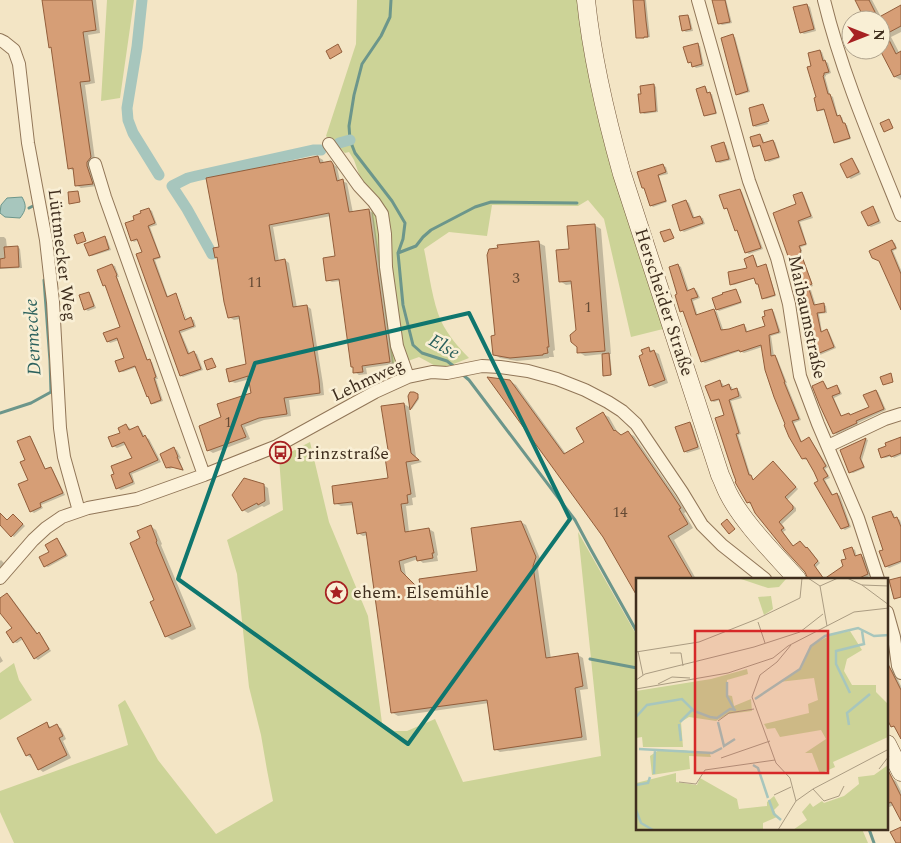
<svg xmlns="http://www.w3.org/2000/svg" width="901" height="843" viewBox="0 0 901 843" font-family="Spectral,serif">
<rect width="100%" height="100%" fill="#f3e5c5"/>
<path fill="#ccd397" d="M107 0H134L120 98 101 101Z
M357 0H582L594 100 623 200 663 329 631 337 604 219 588 200 578 206 492 205 487 236 449 232 424 249C429 272 432 300 441 321 448 335 458 347 469 358L441 369 419 357 405 362 392 363 371 208 354 160 349 152 345 153 326 136 356 44Z
M310 442 329 522 368 616 382 723 394 731H407L435 719 463 782 601 756 578 532 637 636V829H862L868 843H14L0 812V791L128 745 118 705 125 700 158 760 216 834 273 801 267 770 261 735 249 687 237 574 227 540 283 510 279 458Z
M14 663 19 680 32 700 0 720V673Z"/>
<path fill="#a7c6bd" stroke="#6c968b" d="M22 197C27 206 26 210 20 218L5 217 0 213 1 205 7 198Z"/>
<path fill="#0003" d="M43 0H96L100 33 88 35 95 83 85 85 95 160 97 186 81 188 76 185 74 171 69 168 53 49 50 47Z
M634 0H646L650 37 646 38 637 37Z
M713 0H726L732 23 722 25 719 23Z
M856 0H872L881 17 901 7V32L891 37 901 56V80L895 77 881 49V20H866Z
M807 5 810 7 816 31 804 34 801 32Z
M687 16 690 18 693 31 686 32 683 30Z
M732 36 735 37 750 92 739 95 737 94Z
M698 45 700 46 704 66 696 68 694 66 693 63 689 62Z
M820 51 822 52 825 61 828 63 831 73 826 75V76L825 77 830 95 833 97 838 116 842 117 844 124 847 125 851 139 837 143 835 142 825 110 821 111 818 110 813 67Z
M654 85 656 87 658 112 644 114 642 112Z
M705 87 707 89 708 94H712L717 114 706 116 705 115Z
M763 105 768 124 756 127 754 126 752 119 753 118 750 109Z
M760 135 762 137 765 144 773 141 775 142 780 158 769 162 766 160 761 146 757 147 754 146Z
M724 144 726 145 731 160 720 163 717 162Z
M318 157 323 160 324 164 331 163 337 167 340 181H342L347 183 353 213 368 210 373 213 394 364 366 368 367 374 359 375 355 372 354 368 352 367 340 281 332 282 328 280 337 257 331 216 273 227 279 261 285 260 289 263 297 308 307 306 311 309 323 384 324 395 289 400 291 416 264 420 245 427 250 439 213 453 208 450 223 418 253 394 250 379 235 383 230 381 248 365 240 319 234 320 229 317 218 258 216 257 221 248Z
M852 159 854 161 861 174 851 179 848 177Z
M663 166 666 167 668 174 659 176 667 202 653 207 651 205 646 189 643 188Z
M739 190 742 192 763 249 749 254 746 252 738 231 736 230 729 210 725 208Z
M802 193 804 195 813 218 800 222 807 245 801 247 802 252 801 253 813 286 810 287 816 306 823 304 826 306 827 313 819 314 822 332 826 331 829 332 836 348 820 355 818 353 815 354 813 353V324L808 325 805 324 806 303 775 213 798 205Z
M686 201 689 203 695 219 700 217 703 218 705 224 684 232 681 230Z
M873 208 875 209 881 223 871 227 869 226Z
M149 209 152 211 157 225 150 227 161 258 155 260 168 297 186 326 188 325 178 296 187 320 191 319 194 320 196 327 181 333 190 354 194 353 197 354 203 370 183 377 181 376 139 240 134 242 132 240 136 221Z
M594 225 601 229 611 354H610L612 375H605L603 354 585 356 579 352 573 284 566 285 560 281Z
M0 237H4L6 239 7 248 18 247 20 249 22 268 0 269Z
M105 238 107 239 111 250 92 256 90 255Z
M892 242 895 243 897 249 893 251 901 270V307L881 261Z
M539 243 545 246 555 350 553 351 554 357H549V358L517 361 500 358 494 354 496 336Z
M753 257 755 258 758 268 765 266 767 267 776 296 766 299 764 298 760 285 757 284 755 278 734 285 731 284 748 269Z
M112 265 115 266 119 277H117L148 361 152 362 158 379H156L163 401 154 404 152 403 137 367 123 372 120 371 125 358 119 340 110 343 108 341 122 327 106 286 104 285Z
M678 265 681 267 689 291 694 289 697 291 700 298 693 301 698 316 714 310 717 312 724 332 743 325 746 327 748 333 767 327 772 310 774 312 781 333 771 336 774 356 777 358 787 383H786L801 420 794 423 802 442 809 438 811 440 828 467 825 469 830 478 825 480 833 495 837 494 840 496 851 527 845 530 842 528 808 459 806 460 803 459 787 425 762 347 744 353 740 351 705 363 702 361 684 312 681 311 679 295Z
M735 290 737 291 742 303 719 311 717 309Z
M89 293 91 295 96 308 88 311 85 309Z
M649 349 659 354 668 383 655 388 650 385 644 355Z
M510 381 516 385 566 454 586 442 603 414 609 417 618 433 623 436 628 433 634 436 677 498 686 512 684 513 693 528 674 540 696 579H637V594L604 537Z
M720 382 723 384 724 387 729 386 732 387 733 391 736 389 739 391 742 398 731 401 741 434 738 435 751 477 754 480 773 463 776 464 798 489 787 500 796 508V511L782 524 786 530 783 532 794 547 800 542 810 550 820 563 816 567 824 579H811L752 504H750L748 502 720 400 714 402 712 401Z
M823 383 825 384 828 390 837 386 839 388 842 394 834 398 842 417 849 414 852 416 870 408 876 391 878 392 886 410 858 423V424L837 434 834 433Z
M414 393 418 396 419 399 412 409 409 408 416 457 422 462 411 465 416 497 412 498 413 505 406 506 409 532 429 529 434 532 438 555 437 556 438 561 423 563 418 559 404 564 406 576 423 592 478 572 521 522 526 525 541 561 538 569 551 659 578 655 583 658 588 689 580 690 587 740 500 752 495 749 489 703 398 716 393 713 368 535 363 536 358 533 354 505 341 506 335 503 390 479V457L404 404 411 408Z
M690 423 692 425 700 449 687 453 685 451Z
M126 426 130 428 131 431 138 428 141 430 145 437 149 439 161 462 132 474 135 484 121 490 117 488 134 459 127 444 117 448 113 446Z
M30 437 32 439 46 470 51 468 53 470 65 495 41 505 43 508 34 513 31 511 29 480 26 461Z
M866 439 868 440 862 460 865 468 853 473 850 472 841 450Z
M901 439V455L894 458 892 456 885 458 882 457Z
M174 449 177 450 181 458 179 459 184 471 174 467 170 469 167 468Z
M263 485 268 488 270 504 264 507 262 506 248 513 243 510Z
M891 512 894 514 895 519 897 518 900 520 901 523V563L889 568 886 566 885 550Z
M16 517 25 526 14 537 0 524Z
M150 526 156 530 162 544 161 545 196 629 172 640 166 636 156 600 142 539Z
M57 540 59 541 68 556 48 567 45 566Z
M852 548 855 550 857 557 861 556 864 557 870 576 862 579H825L844 566Z
M1 560 4 563 0 568V561Z
M7 595 10 596 38 634 42 636 51 651 38 660 35 658 23 639 17 643 14 642V629L0 611V600Z
M0 656 3 661 0 663Z
M887 666 894 672 901 686V736L896 728 892 726Z
M47 724 52 728 56 726 61 728 66 739 63 741 71 758 43 772 39 769 33 757 31 758 27 755Z
M891 778 896 781 901 791V818L894 805 887 808V780Z"/>
<g fill="none" stroke-linecap="round" stroke-linejoin="round">
<path stroke="#6c968b" stroke-width="3" d="M391 0 390 17 381 36 362 64 354 95 349 126 350 140 355 153 392 201 405 223 403 239 398 253 403 305 413 345 422 353 447 361 456 368
M29 208 33 206
M398 253 416 246 423 237 431 230 475 207 491 202 577 203
M462 374 469 380 575 520 590 548 637 632
M0 413 31 403 51 392 50 361 44 280
M590 659 637 668
M869 829 874 843"/>
<path stroke="#a7c6bd" stroke-width="11" d="M142 0 137 47 127 108 128 120 133 133 159 175
M339 143 350 140
M212 254 187 209 172 186 188 178 196 176 313 150H321"/>
</g>
<path fill="#d69e76" stroke="#935e3b" d="M42 0H92L96 30 83 32 90 81 80 82 91 157 87 162V166L93 184 75 186 73 168 68 169 51 47 49 48Z
M633 0H644L646 21 648 37H644V38H636Z
M712 0H725L730 22 718 24Z
M855 0H869L879 20H865Z
M807 4 814 29 800 33 793 7Z
M901 5V26L886 34 896 54 901 51V74L894 77 881 52V16Z
M688 15 691 29 682 31 679 16Z
M733 34 748 91 736 95 721 38Z
M698 43 702 64 692 67 691 62 688 63 683 47Z
M338 44 342 52 330 59 326 51Z
M820 50 823 61 825 60 829 72 824 73V75L823 76 828 94H830L837 116 840 115 843 123H845L850 138 834 143 824 109 817 111 814 98 816 97 807 67 811 66 808 53Z
M654 84 656 111 640 113 638 94H641L640 86Z
M705 86 707 93 710 92 716 113 704 116 696 89Z
M763 104 769 121 753 126 749 108Z
M889 119 893 128 884 132 880 123Z
M760 134 763 143 773 140 779 157 765 161 760 145 753 147 750 137Z
M724 142 729 159 716 162 711 146Z
M318 156 320 163 331 161 333 164 337 181 343 179 349 212 369 209 390 362 362 366 363 372 353 373V367H351L339 279 326 281 323 258 335 256 329 213 269 225 275 261 285 259 293 307 307 305 319 380 320 393 284 398 287 414 259 418 241 425 246 437 207 451 199 426 221 417 217 404 251 393 248 376 229 382 226 369 246 364 239 316 228 318 224 302 217 257 215 258 213 248 219 247 206 178Z
M852 158 859 172 847 178 840 164Z
M663 164 666 172 658 175 666 201 650 206 644 188H642L637 172Z
M740 189 761 248 745 253 737 230 735 231 727 208 724 209 719 195Z
M78 191 80 202 69 204 68 192Z
M802 192 811 216 798 221 806 244 799 246 801 251H800L812 284 808 286 814 305 824 303 825 312 817 313 821 332 827 329 834 347 817 354 816 352 812 354 807 342 805 341 812 323 804 325 800 303 804 302 773 213 796 204 793 195Z
M686 200 693 218 700 216 703 223 680 231 672 205Z
M873 206 879 221 868 226 861 212Z
M149 208 155 223 148 226 160 257 153 259 167 297 176 293 185 320 191 317 194 326 179 331 188 354 194 351 201 369 180 376 136 254 142 252 137 239 131 241 125 223 134 220 133 216 141 213 140 211Z
M595 224 605 351 577 353V347L571 342 570 335 576 330 571 281 559 282 556 250 569 249 567 226Z
M670 229 674 238 664 242 660 232Z
M83 232 86 241 77 244 74 235Z
M105 236 109 249 89 256 84 244Z
M892 240 896 248 891 250 901 274V310L879 261 872 258 869 251Z
M539 241 549 347H547L548 353 543 354V355L510 358 493 355 491 336 495 335 487 255 489 249 498 248 497 245Z
M18 246 19 267 0 268V259L5 258 4 247Z
M753 255 757 267 766 264 775 295 762 299 758 284H756L754 278 730 285 728 272 747 268 744 259Z
M112 264 117 275 116 276 147 360 150 359 156 377 154 378 161 400 151 404 148 396 147 397 135 366 119 372 115 361 124 358 117 338 107 342 103 333 120 327 105 285 103 286 97 270Z
M678 264 687 291 694 288 698 297 691 299 696 315 714 309 721 330 729 329 744 324 746 332 765 326 762 317 765 316 764 311 772 309 779 332 769 335 771 356 775 355 785 382H784L799 419 792 421 801 442 809 437 826 466 823 468 828 476 823 479 832 495 837 493 849 526 841 529 814 483 818 481 814 472 806 458 802 459 789 437 784 425 785 424 774 397 765 370 761 345 740 352 739 350 701 362 683 311 680 312 675 295 677 294 669 267Z
M736 289 741 302 716 310 712 298 723 294 722 293Z
M89 292 94 306 84 310 79 295Z
M649 347 650 352 654 350 665 380 649 386 639 356 643 354 641 350Z
M609 353 611 375 603 376 602 354Z
M212 358 216 367 207 370 204 361Z
M891 373 893 382 883 385 880 377Z
M487 377 510 380 564 454 584 442 576 428 603 412 614 431 615 430 621 435 628 431 671 493 681 508 679 509 688 524 668 536 693 579H637V596L603 537Z
M720 380 722 387 729 384 731 390 737 388 739 396 729 400 739 433 736 434 749 475H751L753 480 773 461 796 487 785 497 793 506V509L779 522 784 528 781 530 793 546 800 541 806 548 807 547 818 561 814 565 824 579 843 566 841 560 846 559 843 550 852 547 855 556 861 554 868 574 857 579H808L805 572 784 549 755 513 750 502 747 503 735 482 736 481 733 473 715 418 724 415 719 399 711 401 705 386Z
M823 381 827 389 837 385 840 393 832 396 841 416 849 413 850 415 869 407 863 395 876 390 884 409 856 421 857 423 833 434 820 406 812 386Z
M410 392H414L418 394V398L410 410 408 396Z
M404 403 411 453 419 460 406 462 411 494 407 495 408 503 401 504 405 532 429 528 434 553H432L433 558 417 561 416 556 399 561 401 571 421 591 419 579 477 571 471 528 521 521 536 557 533 566 546 658 578 653 583 686 575 688 582 737 494 750 487 700 391 713 366 532 357 534 352 502 334 504 332 486 388 478 385 457 389 456 381 406Z
M690 422 698 447 684 452 675 427Z
M126 424 129 430 138 426 143 437 145 435 158 460 129 473 133 482 116 489 111 475 114 474 111 466 132 458 124 442 112 447 108 437 120 433 118 428Z
M30 436 45 469 51 467 63 493 40 503 41 507 30 512 18 484 28 480 20 462 25 460 17 441Z
M901 437V453L891 457 890 455 881 458 878 449 886 446 885 443Z
M866 438 860 458 864 467 849 473 840 450Z
M174 447 178 457H177L183 470 171 467 166 468 160 454Z
M244 478 264 484 265 501 258 505 257 503 242 511 232 495Z
M891 511 894 518 897 517 901 527V561L885 567 879 551 883 550 872 517Z
M0 513 7 520 13 514 23 524 11 537 0 525Z
M727 519 735 529 729 534 721 524Z
M151 525 157 541 156 542 191 626 165 637 150 602 154 600 130 543 140 538 137 531Z
M57 538 66 555 44 567 39 557 49 552 45 545Z
M901 577V597L894 599 889 580Z
M7 593 37 634 39 632 49 649 34 659 21 637 13 643 6 632 12 628 0 613V598Z
M887 662 901 690V739L894 726 891 727 887 719Z
M47 722 49 728 57 724 63 736 59 738 67 755 38 770 30 754 26 756 17 738Z
M887 768 901 796V821L891 802 887 804Z
M901 827V843H896L890 832Z"/>
<g fill="none" stroke-linecap="round" stroke-linejoin="round">
<defs>
<path id="minor" d="M698 0 749 181 777 258 789 304 800 376 818 424 858 518 878 579
M824 0C842 74 873 145 901 215
M0 40 4 42 14 50 19 64 28 143 46 240 53 302 60 428 64 457 79 511
M329 144 359 186 374 202 382 214 385 234 386 267 397 346 408 377
M95 164 105 197 204 475
M828 446 885 419 901 414
M0 578 33 540 46 528 62 517 88 508 137 499 204 475 277 446 375 392 408 377 432 372 447 373 482 366 500 367 528 371 557 379 585 390 608 402 622 411 636 424 682 492 702 525 722 545 765 579
M887 612 894 637 898 666 901 673"/>
<path id="secondary" d="M586 0C592 59 606 117 622 174L720 475C723 481 725 487 728 493 743 523 775 554 797 579
M887 744 901 772"/>
</defs>
<use href="#minor" stroke="#917658" stroke-width="14"/>
<use href="#secondary" stroke="#73573b" stroke-width="19"/>
<use href="#minor" stroke="#fcf2da" stroke-width="12"/>
<use href="#secondary" stroke="#fcf2da" stroke-width="18"/>
</g>
<path fill="none" stroke="#0f766e" stroke-width="4" stroke-linejoin="round" d="M469 313 570 519 408 744 178 579 255 363Z"/>
<defs>
<symbol id="bus-ring" viewBox="-11 -11 22 22"><circle r="9.5" fill="#f9efd5" stroke="#a72122" stroke-width="1.5"/><path d="M-5-6H5V4H4V6H2V4H-2V6H-4V4H-5ZM-3.5-4V0h7V-4ZM-3.5 1.2v1.5H-2V1.2ZM2 1.2v1.5H3.5V1.2Z" fill="#a72122"/></symbol>
<symbol id="sight-ring" viewBox="-11 -11 22 22"><circle r="9.5" fill="#f9efd5" stroke="#a72122" stroke-width="1.5"/><path d="M0-6L1.8-2.2L6-1.7L2.9 1.2L3.7 5.4L0 3.3L-3.7 5.4L-2.9 1.2L-6-1.7L-1.8-2.2Z" fill="#a72122"/></symbol>
</defs>
<g fill-rule="evenodd">
<use href="#bus-ring" x="268" y="440" width="25" height="25"/>
<use href="#sight-ring" x="324" y="580" width="25" height="25"/>
</g>
<g text-anchor="middle" dominant-baseline="central" stroke-width="5" stroke-linejoin="round" paint-order="stroke">
<g font-size="15" fill="#654a34">
<text x="516" y="278">3</text>
<text x="255" y="282">11</text>
<text x="588" y="307">1</text>
<text x="228" y="422">1</text>
<text x="620" y="512">14</text>
</g>
<g font-size="18" fill="#3f2e1e" stroke="#f9efd5">
<text transform="translate(62 255) rotate(83)">Lüttmecker Weg</text>
<text transform="translate(664 302) rotate(72)">Herscheider Straße</text>
<text transform="translate(807 317) rotate(78)">Maibaumstraße</text>
<text transform="translate(368 380) rotate(-25)">Lehmweg</text>
</g>
<g font-size="18" fill="#3f2e1e" stroke="#f9efd5" text-anchor="start">
<text x="296" y="453">Prinzstraße</text>
<text x="353" y="592">ehem. Elsemühle</text>
</g>
<g font-size="19" font-style="italic" fill="#2b615d" stroke="#f9efd5">
<text transform="translate(33 337) rotate(-93)">Dermecke</text>
<text transform="translate(444 347) rotate(29)">Else</text>
</g>
</g>
<g transform="translate(636 578)">
<rect width="252" height="252" fill="#f3e5c5"/>
<path d="M102 0H150V1L143 9 132 10ZM135 18 137 31 128 37 122 19ZM214 53 226 72 211 81 208 93 216 107H240V114L252 126V159L197 184 199 189 184 196 176 175H169L190 161 185 152 144 159 139 150 131 151 128 146 173 135 172 126 182 122 178 100 143 104 165 91 176 67 195 57ZM111 91 112 96 91 102V117L96 118 98 128 115 121 116 133 92 136 80 143 53 139 45 144 47 169H7L6 159 0 160V113L75 101ZM23 172H46L74 176 75 179 53 178 54 191 16 197 14 178ZM252 187V252H157L171 242 166 234 174 225 177 229 186 223 188 225 208 218 223 206 222 199 238 197ZM40 195V204L61 207 64 200 101 221 103 231 131 228V224L138 218 143 227 138 232 141 239 127 245V252H0V205Z" fill="#ccd397"/>
<path fill="none" stroke="#a7c6bd" stroke-width="2.5" d="M91 104V118L98 131M214 115 200 86V73L228 66 226 53M119 121 164 91 175 68 189 58 222 50 238 58 253 57M0 139 11 127 46 121 58 133 74 139 81 140 94 131 100 132M44 144 56 132M82 144 88 168 99 161M43 146 45 163M213 147 211 135 234 116M3 171 76 175 86 170M117 187 122 190 132 220M18 196 19 171M0 207 12 205 14 199M133 222 138 236 145 242M0 232 5 245 17 252"/>
<path fill="none" stroke="#ab9c82" stroke-width="1" d="M172 0 184 8 191 48M211 0 226 7 253 8M226 7 253 27M184 8 202 0M122 44 129 65M155 67 141 84 124 97 116 119 140 185 154 200 160 223M2 73 7 97M0 74 63 64 121 41 164 20 166 0M34 75H45L47 88M0 102 9 96 118 69 164 54 187 36M22 106 36 99 54 100M0 111 92 95 137 80 152 68 218 34 253 30M82 143 93 135 118 131M85 180 134 163M243 191 253 178M43 204 60 206 69 192 139 182M177 211 188 223 203 218 208 208M138 217 155 209M142 252 160 223 177 211 253 171"/>
<path fill="#d62828" fill-opacity="0.15" stroke="#d62828" stroke-width="2.5" d="M59 53H192V195H59Z"/>
<rect width="252" height="252" fill="none" stroke="#3f2e1e" stroke-width="2.5"/>
</g>
<g transform="translate(866 35) rotate(90)"><circle r="24" fill="#f9efd5" stroke="#afa28c"/>
<path d="M0-4L9 19L0 12L-9 19Z" fill="#a72122"/>
<text y="-8" font-size="14" font-weight="bold" text-anchor="middle" fill="#3f2e1e">N</text>
</g>
</svg>
